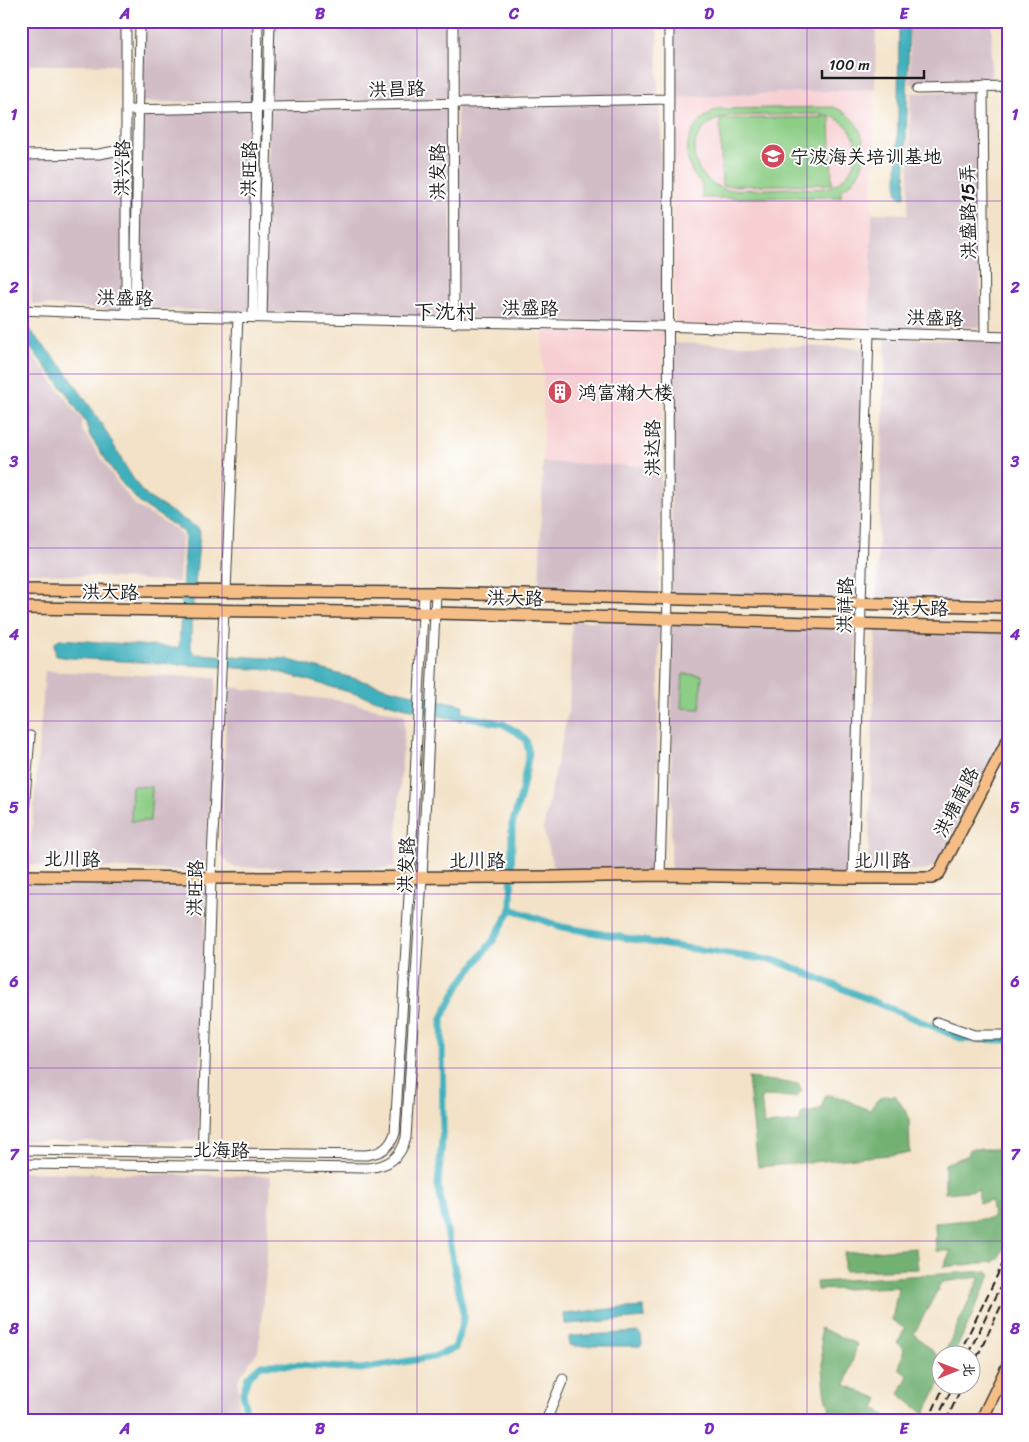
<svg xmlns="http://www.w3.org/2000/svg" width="1029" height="1442" viewBox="0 0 1029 1442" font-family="Sriracha,'LXGW WenKai TC',sans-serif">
<rect width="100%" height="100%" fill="#fff"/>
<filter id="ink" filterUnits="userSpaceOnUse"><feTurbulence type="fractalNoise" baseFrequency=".02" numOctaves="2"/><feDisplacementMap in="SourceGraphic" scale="10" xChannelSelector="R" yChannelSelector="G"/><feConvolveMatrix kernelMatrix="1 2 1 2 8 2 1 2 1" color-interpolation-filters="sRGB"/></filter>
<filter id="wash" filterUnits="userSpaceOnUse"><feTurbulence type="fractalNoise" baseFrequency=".0096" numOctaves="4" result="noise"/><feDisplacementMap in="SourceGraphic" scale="20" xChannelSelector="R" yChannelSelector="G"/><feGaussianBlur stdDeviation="1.12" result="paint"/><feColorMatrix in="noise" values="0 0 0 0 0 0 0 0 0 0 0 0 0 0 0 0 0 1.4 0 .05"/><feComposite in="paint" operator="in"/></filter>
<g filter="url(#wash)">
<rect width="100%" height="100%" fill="#f3e2c7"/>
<path fill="#f7cfd2" d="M875 89 869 328 675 324 671 98Z
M543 328 663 331 661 467 543 462Z"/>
<path fill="#d2bdc6" d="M21 21H124V65H21Z
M142 21H256L255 101 141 102Z
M271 21H449L450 98 269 101Z
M457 21H657L658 95 456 97Z
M671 21H876L875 89 671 98Z
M910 21H992L991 84H910Z
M979 92 981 215 980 327 869 328 872 213 908 214 911 93Z
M660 103 664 323 589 322 458 317 457 106Z
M450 106 451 316 263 312 270 110Z
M254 109 251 312 138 308 141 112Z
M123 156V311L32 304 25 158Z
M886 338 1008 342V604L876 602Z
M21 340 82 420V430L121 488 136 506 177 530 182 537 179 582 21 572Z
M671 343 864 348 857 601 671 596Z
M543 462 661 467 659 593 539 590Z
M572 621 660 622 655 871 555 872 543 829 569 708Z
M672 624 856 629 850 875 671 872Z
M876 628 1008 632V726L935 866 923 871 868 868Z
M45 671 216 678 205 871 29 865Z
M227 687 342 701 405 715 395 866 379 869 233 867 221 855Z
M22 881H206L198 1141H21Z
M21 1172 271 1176 266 1272 258 1351 238 1379 239 1421H21Z"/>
<path fill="#8dce86" stroke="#547551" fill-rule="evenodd" d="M833 107C870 119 876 171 841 190V197L702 198V185C676 160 686 124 717 109ZM822 114C837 117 849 124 854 138 861 159 849 180 829 187 820 190 808 188 798 188 775 189 752 189 729 190 700 185 682 151 704 128 711 121 720 118 729 116Z
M830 117 832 184 722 186 720 119Z
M683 674 702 675 700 709 681 708Z
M132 786 152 787 150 821H131Z"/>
<path fill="#72b173" stroke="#476648" d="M748 1078 799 1084 802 1091 796 1097 761 1096 764 1125 799 1122 802 1113 812 1112 822 1108 825 1095C841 1095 855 1105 870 1110 878 1097 881 1095 896 1096L909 1117 910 1153 758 1167Z
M969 1149H1008V1239L999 1258 993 1262 943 1267 951 1251H936L935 1223 993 1218 991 1201 979 1203V1190L945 1193V1164L969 1155Z
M916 1248 918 1269 844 1271V1253Z
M988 1271 991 1274 954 1354H944L979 1279V1277L942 1282 914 1334 941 1359V1381L924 1414 899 1394 908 1376 899 1369 904 1349 897 1343 905 1329 892 1320 898 1287 817 1290 816 1282Z
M820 1328 857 1344 846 1385 879 1399 875 1408 893 1421H833L825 1392Z"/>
<path fill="#41b0bd" stroke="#2e666c" d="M899 21H909L905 197 901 198 897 194Z
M21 320 65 370 100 421 127 469 140 489 148 497 199 529 200 533 191 626V649L195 654 286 659 391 689 463 705 462 721 398 706 272 670 71 658 56 656 54 644 59 639 179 648 185 537 184 532 140 503 120 481 90 436 86 423 65 391 21 336Z
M644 1307 645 1318 568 1324H565L564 1314 609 1309Z
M638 1332 641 1334 642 1344 641 1346H574L569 1345V1337L571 1336Z"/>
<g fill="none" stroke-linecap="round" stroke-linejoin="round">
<path stroke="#41b0bd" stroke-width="7" d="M511 909 562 927 666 945 777 961 963 1039 1008 1040
M247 1421 243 1392 248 1377 261 1365H300L361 1369 433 1357 455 1348 464 1317 438 1185 443 1129 442 1018 459 985 494 939 511 909 512 825 521 795 529 753 526 740 517 732 503 724 455 714"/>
</g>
</g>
<g filter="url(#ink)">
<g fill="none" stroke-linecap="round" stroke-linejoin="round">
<defs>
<path id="minor" d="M453 21 454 323
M983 87 985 336
M918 89 1008 87
M126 110 669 99
M21 155 99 154 126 149
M21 310 135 315 657 326 1008 337
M126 314V21
M135 315 140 21
M253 317 258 21
M262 317 270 21
M226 591 238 317
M21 847 30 736
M660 875 668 598 669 21
M853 878 869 333
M937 1022 974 1035H1008
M21 1150 366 1155C381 1153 390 1148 395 1133L410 878 424 593
M202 1158 211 878 224 611
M21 1164 367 1168C388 1166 400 1159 406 1138L422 878 436 593
M546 1421 563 1379"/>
<path id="major" d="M21 590 436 593 1008 607
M21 608 435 613 1008 628
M21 876 211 878 551 877 660 875 853 878H932L939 873 1008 740
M981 1421 1008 1365"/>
</defs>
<use href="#minor" stroke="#3c3a36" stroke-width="11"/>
<use href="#major" stroke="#3c3a36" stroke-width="14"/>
<use href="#minor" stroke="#fff" stroke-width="9"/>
<use href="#major" stroke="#f6be87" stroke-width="11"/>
<path stroke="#1c1c1c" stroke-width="2" stroke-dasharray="8 4" stroke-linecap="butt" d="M959 1354 1008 1253
M968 1354 1008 1272
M972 1368 1008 1291
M928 1421 945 1384
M936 1421 954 1384
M946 1421 963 1384"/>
</g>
</g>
<path fill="none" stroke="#7b2cbf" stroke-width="1" stroke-opacity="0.55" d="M222 21V1421M417 21V1421M612 21V1421M807 21V1421M21 201H1008M21 374H1008M21 548H1008M21 721H1008M21 894H1008M21 1068H1008M21 1241H1008"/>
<defs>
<symbol id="university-disc" viewBox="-11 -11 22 22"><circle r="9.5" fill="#d1495b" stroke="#fff"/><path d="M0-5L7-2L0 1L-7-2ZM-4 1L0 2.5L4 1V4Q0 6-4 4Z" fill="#fff"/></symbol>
<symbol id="building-disc" viewBox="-11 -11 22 22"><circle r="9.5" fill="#d1495b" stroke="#fff"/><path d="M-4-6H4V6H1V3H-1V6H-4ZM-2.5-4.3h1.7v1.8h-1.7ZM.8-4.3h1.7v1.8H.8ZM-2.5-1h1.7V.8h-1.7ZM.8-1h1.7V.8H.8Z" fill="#fff"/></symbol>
</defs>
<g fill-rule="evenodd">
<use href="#university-disc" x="759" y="142" width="28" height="28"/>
<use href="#building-disc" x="546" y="378" width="28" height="28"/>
</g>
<g text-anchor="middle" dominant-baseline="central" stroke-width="4" stroke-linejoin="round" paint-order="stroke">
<g font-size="19" fill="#1c1c1c" stroke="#fff">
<text transform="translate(397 89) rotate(-1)">洪昌路</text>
<text transform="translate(122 168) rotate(-89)">洪兴路</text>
<text transform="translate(249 169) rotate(-88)">洪旺路</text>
<text transform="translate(437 172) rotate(-90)">洪发路</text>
<text transform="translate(968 212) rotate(-91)">洪盛路15弄</text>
<text transform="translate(125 298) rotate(2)">洪盛路</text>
<text transform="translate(530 308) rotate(1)">洪盛路</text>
<text transform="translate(935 318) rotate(2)">洪盛路</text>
<text transform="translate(652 448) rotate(-90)">洪达路</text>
<text transform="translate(110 592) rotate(1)">洪大路</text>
<text transform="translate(515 598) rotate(1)">洪大路</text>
<text transform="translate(845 605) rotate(-88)">洪祥路</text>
<text transform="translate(920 608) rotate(1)">洪大路</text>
<text transform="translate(956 802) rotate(-63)">洪塘南路</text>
<text transform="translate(72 859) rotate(1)">北川路</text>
<text x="477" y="860">北川路</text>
<text x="882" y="860">北川路</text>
<text transform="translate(406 865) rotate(-87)">洪发路</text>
<text transform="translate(195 888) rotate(-88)">洪旺路</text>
<text transform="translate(221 1150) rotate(1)">北海路</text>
</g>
<g font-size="19" fill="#1c1c1c" stroke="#fff" text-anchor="start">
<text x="790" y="156">宁波海关培训基地</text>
<text x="578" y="392">鸿富瀚大楼</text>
</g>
<g font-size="21" fill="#1c1c1c" stroke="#fff">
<text x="445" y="312">下沈村</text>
</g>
</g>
<rect width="1029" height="1442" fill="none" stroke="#fff" stroke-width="55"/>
<g transform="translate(956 1370) rotate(89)"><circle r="24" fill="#ffffff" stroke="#a4a4a4"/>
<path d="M0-4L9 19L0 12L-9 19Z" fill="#d1495b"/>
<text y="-8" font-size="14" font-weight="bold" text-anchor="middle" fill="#1c1c1c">北</text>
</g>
<path d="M822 70v8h102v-8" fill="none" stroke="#1c1c1c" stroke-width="2.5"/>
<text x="829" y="70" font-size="15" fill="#1c1c1c" stroke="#ffffff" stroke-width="4" paint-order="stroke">100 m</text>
<rect x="28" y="28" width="974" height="1386" fill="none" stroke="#7b2cbf" stroke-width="2"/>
<g font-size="16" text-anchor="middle" font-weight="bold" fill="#7b2cbf">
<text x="125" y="19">A</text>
<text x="320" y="19">B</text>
<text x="514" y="19">C</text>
<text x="709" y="19">D</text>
<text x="904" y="19">E</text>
<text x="14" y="120">1</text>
<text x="1015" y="120">1</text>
<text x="14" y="293">2</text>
<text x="1015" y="293">2</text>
<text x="14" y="467">3</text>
<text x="1015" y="467">3</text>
<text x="14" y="640">4</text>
<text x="1015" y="640">4</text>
<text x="14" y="813">5</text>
<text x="1015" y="813">5</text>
<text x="14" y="987">6</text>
<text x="1015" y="987">6</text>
<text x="14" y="1160">7</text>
<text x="1015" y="1160">7</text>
<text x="14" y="1334">8</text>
<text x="1015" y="1334">8</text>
<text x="125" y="1434">A</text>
<text x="320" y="1434">B</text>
<text x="514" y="1434">C</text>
<text x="709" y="1434">D</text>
<text x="904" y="1434">E</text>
</g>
</svg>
